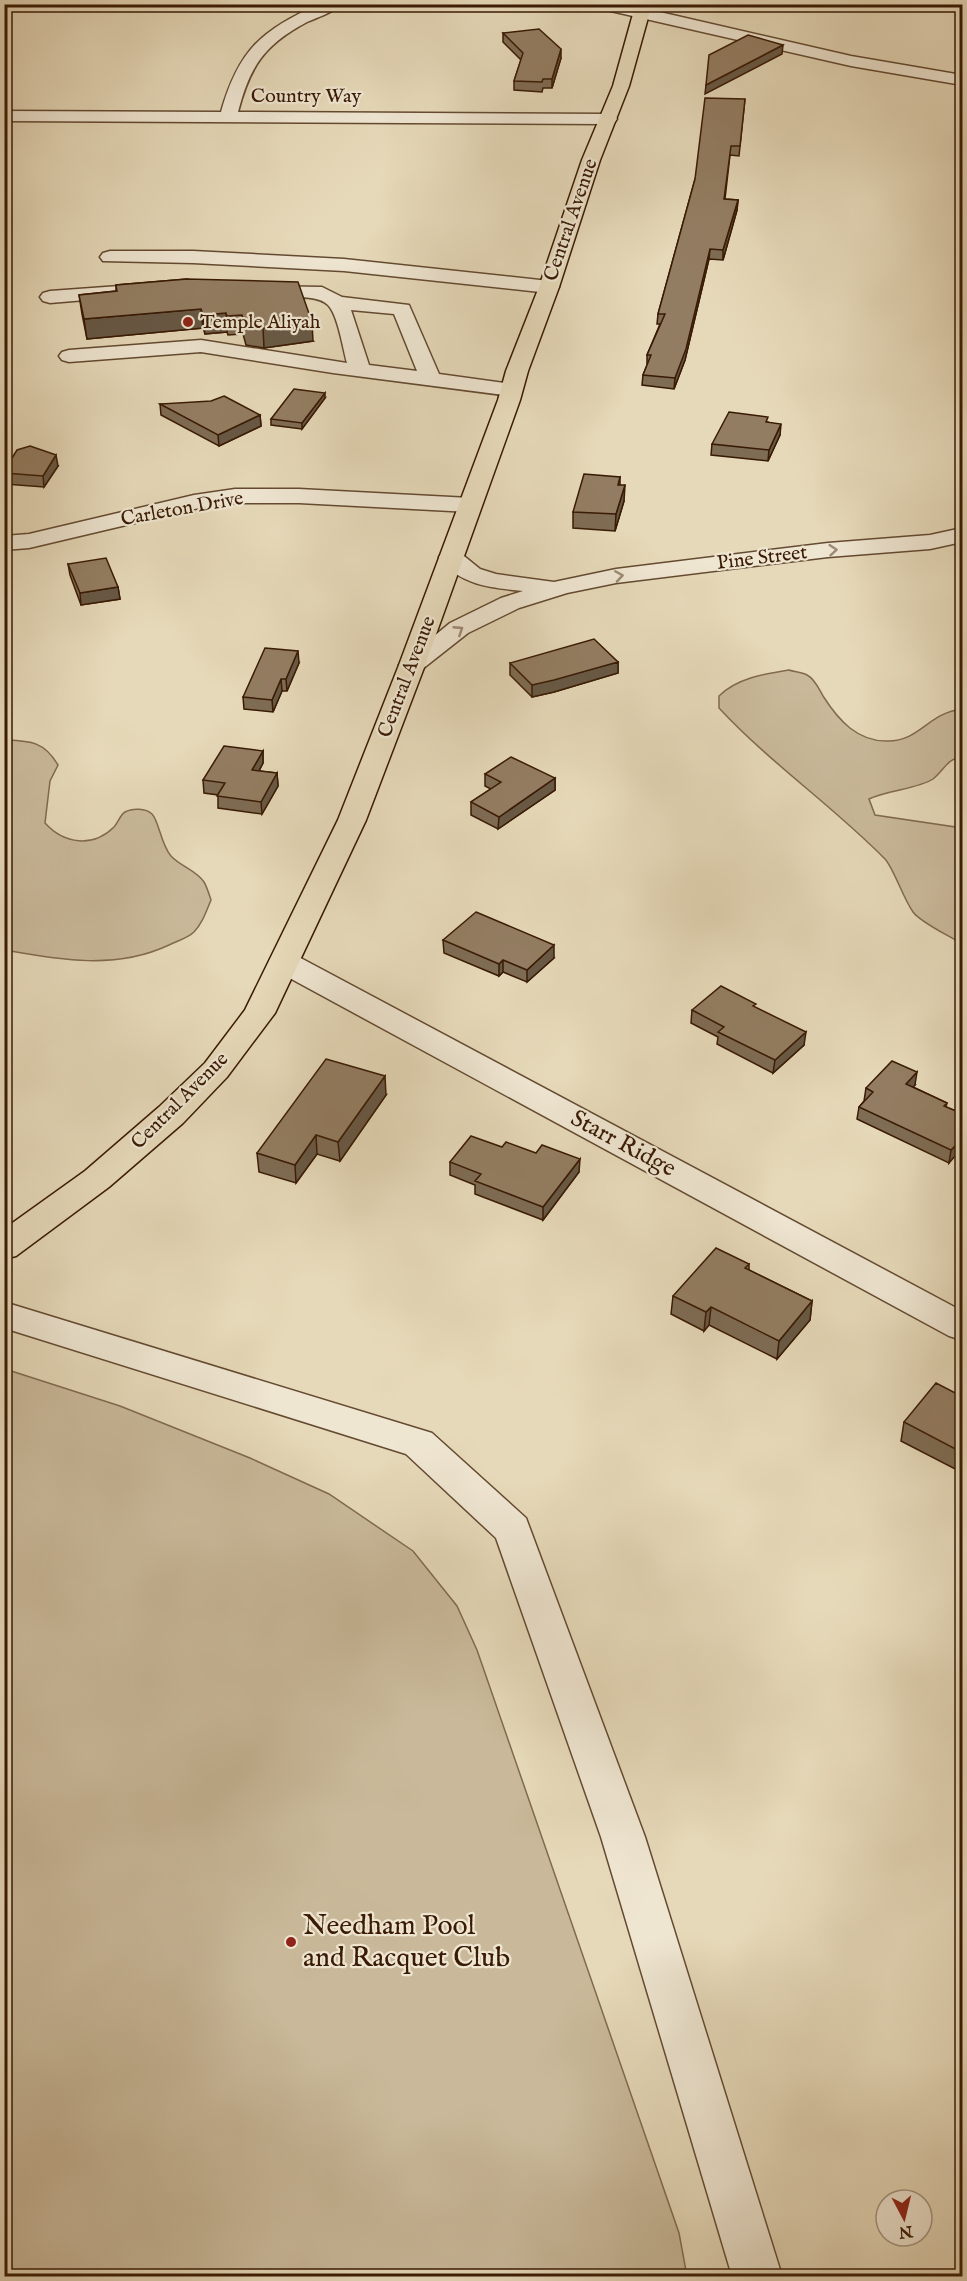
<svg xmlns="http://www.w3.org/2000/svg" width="967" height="2281" viewBox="0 0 967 2281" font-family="'IM FELL English',serif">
<rect width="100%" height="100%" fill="#e6d9b9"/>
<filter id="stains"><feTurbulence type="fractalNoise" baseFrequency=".00333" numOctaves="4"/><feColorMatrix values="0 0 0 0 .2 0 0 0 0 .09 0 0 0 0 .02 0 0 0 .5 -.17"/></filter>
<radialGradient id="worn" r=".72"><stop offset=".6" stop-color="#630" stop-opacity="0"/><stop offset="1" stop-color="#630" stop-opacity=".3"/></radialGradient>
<path fill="#c9b99a" stroke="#816a4f" stroke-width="1.5" d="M789 670C794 672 801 672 807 675 815 679 819 689 823 696 839 721 858 742 888 741 920 741 928 713 962 709V757C948 758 943 771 933 779 918 789 887 790 869 799L875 815 962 828V944C950 936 921 923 913 912 903 898 894 869 885 859 833 806 770 763 719 708V696C737 678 764 674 789 670Z
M5 740C30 741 44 741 58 765L50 781 45 823C64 844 93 848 114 827 118 823 120 815 125 812 132 808 146 808 152 814 159 821 161 845 171 856 180 866 197 871 204 882 207 887 209 894 211 900 206 912 203 922 194 932 188 938 177 941 169 945 116 970 60 960 5 950Z
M5 1369 120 1406 250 1458 329 1494 413 1551 457 1606 477 1650 679 2233 687 2276H5Z"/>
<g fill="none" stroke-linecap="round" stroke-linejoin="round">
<defs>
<path id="minor" d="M319 4H340C333 13 318 17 307 22 264 45 250 66 238 112L608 114 614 115 617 119 614 123 608 124 4 121V111L221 112C239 49 261 31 319 4Z
M595 4H625L851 56 962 75V85L851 66 602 9Z
M110 251H193L344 259 549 281 556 283 559 287 556 291 549 293 344 271 193 263 103 261 100 257 103 253Z
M161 283 168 285 171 289 168 293 50 303 43 301 40 297 43 293 50 291Z
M258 286 322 287 342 297 409 305 439 374 511 384 519 385 522 390 519 395 511 396 333 373 201 352 69 362 62 360 59 356 62 352 69 350 201 340 347 363C343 349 338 315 328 305 314 291 271 301 251 296L248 292 251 288ZM351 310 394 314 417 371 369 365Z
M235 489H299L470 498 478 500 482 505 478 510 470 512 299 503H235L194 509 29 548 4 550V536L29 534 194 495Z
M962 528V542L930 549 828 557 616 583 567 593 519 608 468 633 421 670 412 673 403 670 399 665 450 623 501 598 523 591C492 588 458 585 439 557L443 552 451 550 459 552 480 569 496 574 554 582 616 569 828 543 930 535Z
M284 953 295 955 962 1311V1340L949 1336 273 969 269 962 273 955Z
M4 1302 432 1433 526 1518 645 1837 782 2276H732L601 1837 496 1538 406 1454 4 1328Z"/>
<path id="major" d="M639 4H654L649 14 629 86 600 160 559 287 528 371 520 400 425 665 366 820 275 1013 227 1077 183 1123 109 1187 16 1256 4 1259V1229L85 1171 159 1107 205 1063 245 1010 338 820 399 665 498 400 506 371 539 287 582 160 613 86 633 14Z"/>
</defs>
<use href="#minor" stroke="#644a31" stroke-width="3"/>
<use href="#major" stroke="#391a04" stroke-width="3"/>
<use href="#minor" fill="#efe6d2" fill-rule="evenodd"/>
<use href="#major" fill="#e6d9b9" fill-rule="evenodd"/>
</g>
<path fill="#7e6c54" stroke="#391a04" stroke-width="1.5" d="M503 33 561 58 552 88H543L542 92 514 90V81L521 60 503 42Z
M745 99 739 156 730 155 725 199 738 200 737 210 723 260 709 259 685 360 674 389 642 385 643 375 647 365V355L660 324H657L658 314 695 179Z
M187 279 313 341 264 348 246 345 243 334 228 335 227 332 205 334 203 328 87 339 82 314 79 295 116 291V285Z
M325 398 302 429 271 425V419Z
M160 404 260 415 261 426 219 446 161 415Z
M768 422 780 435 768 461 711 455 712 444Z
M58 466 44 487 5 484 4 471Z
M620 477V485L624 501 615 531 573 528V512Z
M68 564 118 587 120 599 81 605 70 575Z
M618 662V673L554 692 532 697 510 675V663Z
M299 663 287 691H282L273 712 244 709 243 697Z
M263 751V763L259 771 277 773 278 786 262 814 218 808V795L204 793 203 780Z
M485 774 555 778V790L498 829 471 815V802L491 789 485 786Z
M443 940 554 958 527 982 503 972 499 976 444 953Z
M756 1008 804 1045 773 1073 717 1044 718 1037 691 1023 692 1010Z
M915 1085 913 1087 947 1103 946 1107 963 1114 949 1163 857 1119 859 1107 864 1101 866 1088Z
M386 1095 340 1161 317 1154 296 1183 259 1172 257 1153Z
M502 1147 579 1172 543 1220 475 1194V1185L450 1175V1162Z
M749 1264V1270L812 1301 810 1320 777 1359 709 1325 704 1331 671 1314 673 1296Z
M963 1397V1473L901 1441 904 1422Z"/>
<path fill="#675845" stroke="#391a04" stroke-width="1.5" d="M783 45 782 54 705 94 706 85Z
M561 49V58L552 88V79Z
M738 200 737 210 723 260V250Z
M710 249 709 259 685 360 674 389 675 378Z
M201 309 203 328 87 339 84 319Z
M226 313 227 332 205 334 203 315Z
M312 322 313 341 264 348 263 328Z
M325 393V398L302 429V423Z
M260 415 261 426 219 446 218 435Z
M781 424 780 435 768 461 769 450Z
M56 455 58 466 44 487 43 476Z
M625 485 624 501 615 531 616 514Z
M118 587 120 599 81 605 80 593Z
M298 651 299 663 287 691 286 679Z
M618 662V673L554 692 532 697V685Z
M281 679 282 691 273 712 272 700Z
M263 751V763L253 782 252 770Z
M277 773 278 786 262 814 261 802Z
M555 778V790L498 829 499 817Z
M554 945V958L527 982V970Z
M503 960V972L499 976V964Z
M806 1032 804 1045 773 1073 775 1060Z
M917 1072 915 1085 904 1097 906 1084Z
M385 1076 386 1095 340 1161 338 1142Z
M316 1135 317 1154 296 1183 295 1165Z
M963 1138V1147L949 1163 951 1150Z
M580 1159 579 1172 543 1220V1207Z
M812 1301 810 1320 777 1359 779 1341Z
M711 1307 709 1325 704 1331 706 1312Z"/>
<path fill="#937d62" stroke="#391a04" stroke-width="1.5" d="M539 29 561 49 552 79H543L542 82 514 81 523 53 503 33Z
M748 35 783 45 706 85 709 55Z
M705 98 745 99 740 146H731L724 199 738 200 723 250 710 249 686 349 675 378 643 375 651 355H647L665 314H658L695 179Z
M187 279 298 282 312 322 263 328 245 326 242 315 227 316 226 313 203 315 201 309 84 319 79 295 117 291 116 285Z
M294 389 325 393 302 423 271 419Z
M224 396 260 415 218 435 160 404 211 401Z
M729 412 768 417 766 422 781 424 769 450 712 444Z
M30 446 56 455 43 476 4 473V471L17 450Z
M584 474 620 477 618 485H625L616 514 573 512Z
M106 558 118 587 80 593 68 564Z
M594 639 618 662 554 680 532 685 510 663Z
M265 648 298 651 286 679H281L272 700 243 697Z
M224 746 263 751 252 770 277 773 261 802 217 796 225 783 203 780Z
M511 757 555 778 499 817 471 802 501 782 485 774Z
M476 912 554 945 527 970 503 960 499 964 443 940Z
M721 986 756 1004 753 1006 806 1032 775 1060 718 1032 724 1027 692 1010Z
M326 1059 385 1076 338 1142 316 1135 295 1165 257 1153Z
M892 1061 917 1072 906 1084 947 1103 944 1106 963 1114V1138L951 1150 859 1107 873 1092 866 1088Z
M471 1136 502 1147 506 1142 536 1153 542 1145 580 1159 543 1207 475 1181 481 1174 450 1162Z
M716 1248 749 1264 745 1268 812 1301 779 1341 711 1307 706 1312 673 1296Z
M936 1383 963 1397V1453L904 1422Z"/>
<defs><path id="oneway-chevron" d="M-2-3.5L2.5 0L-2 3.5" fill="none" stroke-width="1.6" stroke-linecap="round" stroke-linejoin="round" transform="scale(1.5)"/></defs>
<g stroke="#9d8a75">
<use href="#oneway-chevron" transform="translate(833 550) rotate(-5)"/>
<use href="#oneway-chevron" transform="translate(619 576) rotate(-9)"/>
<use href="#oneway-chevron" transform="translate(459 630) rotate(-33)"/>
</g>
<g fill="#8f2418" stroke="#efe6d2" stroke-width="2">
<circle cx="188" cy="322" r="6"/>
<circle cx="291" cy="1942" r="6"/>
</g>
<g text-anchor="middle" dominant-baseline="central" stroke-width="4.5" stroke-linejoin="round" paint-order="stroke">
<g font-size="20" fill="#391a04" stroke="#efe6d2">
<text x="306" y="96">Country Way</text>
<text transform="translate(571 220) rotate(-71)">Central Avenue</text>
<text transform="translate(182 509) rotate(-10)">Carleton Drive</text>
<text transform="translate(762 558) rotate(-7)">Pine Street</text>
<text transform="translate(407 677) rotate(-69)">Central Avenue</text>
<text transform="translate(180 1101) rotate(-45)">Central Avenue</text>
</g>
<g font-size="20" fill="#391a04" stroke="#efe6d2" text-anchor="start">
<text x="200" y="322">Temple Aliyah</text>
</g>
<g font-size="24" fill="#391a04" stroke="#efe6d2">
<text transform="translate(623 1144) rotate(28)">Starr Ridge</text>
</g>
<g font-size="28" fill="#391a04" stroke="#efe6d2" text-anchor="start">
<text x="303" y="1926">Needham Pool<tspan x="303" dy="32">and Racquet Club</tspan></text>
</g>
</g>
<rect width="967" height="2281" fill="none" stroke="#e6d9b9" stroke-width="24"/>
<rect x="6" y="6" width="955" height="2269" fill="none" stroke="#391a04" stroke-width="3"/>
<rect x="12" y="12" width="943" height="2257" fill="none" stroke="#391a04" stroke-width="1.5"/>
<g transform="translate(904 2218) rotate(173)"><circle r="28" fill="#efe6d2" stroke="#a69480" stroke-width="1.5"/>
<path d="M0-4.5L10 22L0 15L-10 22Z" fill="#8f2418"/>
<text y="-9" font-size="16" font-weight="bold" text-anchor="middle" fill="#391a04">N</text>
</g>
<rect width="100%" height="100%" filter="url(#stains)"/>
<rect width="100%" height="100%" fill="url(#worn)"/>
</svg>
